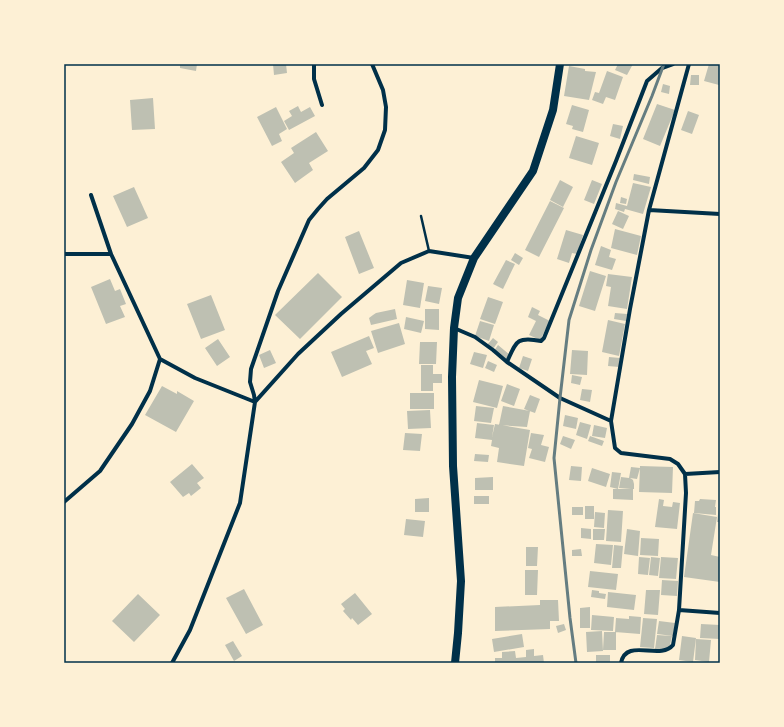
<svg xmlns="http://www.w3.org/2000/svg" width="784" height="727" viewBox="0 0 784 727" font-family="Montserrat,sans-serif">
<rect width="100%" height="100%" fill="#fdf0d5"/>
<path fill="#bec0b2" d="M180 64H197L196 71 180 68Z
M273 64H286L287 73 274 75Z
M618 64H633L627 75 615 70Z
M709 64H720V80L719 85 704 81Z
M569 66 585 69V71L596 72 589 100 564 96Z
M607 71 623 77 615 100 606 97 603 104 592 100 595 92 599 93Z
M691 75H699V85H690Z
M663 84 670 86 669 94 661 92Z
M153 98 155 129 132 130 130 100Z
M657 104 675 110 660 146 643 139Z
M572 105 589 110 583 132 572 129 573 126 566 124Z
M298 106 301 112 310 107 315 116 289 130 284 121 292 116 289 111Z
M276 107 287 129 279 134 282 141 272 146 257 117Z
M688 111 699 115 692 134 681 130Z
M613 124 623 126 620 139 610 136Z
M316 132 328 151 309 163 313 170 295 183 281 162 294 153 291 148Z
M576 136 599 143 592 165 569 158Z
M634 174 650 177 649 184 633 180Z
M560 180 573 187 563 207 550 200Z
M592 180 602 184 594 204 584 200Z
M633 183 651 187 643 214 625 209 624 212 615 209 616 203 627 206Z
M134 187 148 218 127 227 113 196Z
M621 197 627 199 626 204 620 203Z
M550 201 564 208 539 257 525 250Z
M618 211 629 216 623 229 612 224Z
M615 229 641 236 637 255 611 248Z
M566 230 583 235 577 254 572 253 569 263 557 259Z
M359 231 374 268 359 274 345 237Z
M601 246 611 250 609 257 616 259 612 270 595 265Z
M515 253 523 258 519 265 511 260Z
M506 260 515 264 503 289 493 284Z
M590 271 606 276 595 311 579 306Z
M318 273 342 297 300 339 275 315Z
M608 274 632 277 627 309 608 306 611 287 606 286Z
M110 279 115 291 120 289 126 304 120 306 125 317 106 324 91 287Z
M407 280 424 283 420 308 403 305Z
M428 286 442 288 439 304 425 301Z
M211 295 225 330 201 339 187 304Z
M488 297 503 302 495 324 480 319Z
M532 307 540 311 538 315 550 321 540 340 529 335 536 321 528 317Z
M395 309 397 319 371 325 369 318 373 315 376 313Z
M425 309H439V330L425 329Z
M615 313 627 314 626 321 614 319Z
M406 317 424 321 421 333 404 329Z
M608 320 625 324 619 356 602 352Z
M480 321 494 325 489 341 475 336Z
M399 323 405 344 378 353 371 331Z
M369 336 374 348 366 351 372 364 342 377 331 352Z
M493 338 498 342 493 349 487 345Z
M218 339 230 357 217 366 205 348Z
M420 342H437L436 364H419Z
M498 345 510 355 506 360 494 351Z
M270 350 276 363 264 368 259 355Z
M572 350 588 351 587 375 570 374Z
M474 352 487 355 483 368 470 364Z
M523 356 532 359 528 371 519 368Z
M609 357 620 358 619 367 608 366Z
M488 361 497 365 494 372 485 368Z
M421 365H433V374H442V383H433V391H421Z
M572 375 582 377 580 385 571 383Z
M479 380 503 386 497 408 473 402Z
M507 384 520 389 514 406 501 401Z
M162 386 177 394V391L194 401 176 432 145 415Z
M582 389 592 390 590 402 580 400Z
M410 393H434V409H410Z
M530 395 540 399 535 413 524 409Z
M476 406 494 408 491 423 474 421Z
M503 406 530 411 527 427 499 425Z
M430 410 431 428 408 429 407 411Z
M565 415 578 418 576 429 563 426Z
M580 422 591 425 587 439 576 435Z
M477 423 494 425 492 437 495 424 530 430 524 466 497 462 499 448 491 446 492 440 475 438Z
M594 425 607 428 605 438 592 436Z
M405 433 422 434 420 451 403 450Z
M531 433 544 435 541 445 549 447 545 462 529 458 532 449 528 448Z
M563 436 575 440 571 449 560 444Z
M590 436 604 441 602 446 588 441Z
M475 454 489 455 488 462 474 461Z
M192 464 204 478 197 483 201 488 191 496 189 493 183 497 170 482Z
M571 466 582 467 581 481 569 480Z
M640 466 673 467 672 493 639 492Z
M631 467 640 468 637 479 630 478 633 480 634 484V489H633V500L613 499V489H631L619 488 621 477 629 478Z
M592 468 610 474 606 487 588 481Z
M612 472 621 473 618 489 610 487Z
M493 477V490H475V478Z
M474 496H489V504H474Z
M429 498V512H415V499Z
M659 499 664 500 663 506 672 507 673 502 680 503 677 529 655 527Z
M700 499 716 500 715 507H716V515L694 513 695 501H699Z
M585 506H594V519H585Z
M572 507H583V515H572Z
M719 507H720V522H717Z
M608 510 623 511 621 542 606 541Z
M595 512 605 513 604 528 594 527Z
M693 513 717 517 711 555 720 557V582L684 577Z
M406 519 425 521 423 537 404 535Z
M581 528 591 529V539L581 538Z
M593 529H605L604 540H593Z
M627 529 640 531 638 556 624 554Z
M641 538 659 539 658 556 640 555Z
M596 544 613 545 611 565 594 563Z
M614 545 623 546 621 568H612Z
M526 547H538L537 566H526Z
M581 549 582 556H572V550Z
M639 557 650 558 648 575 638 574Z
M651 557 660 558 658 576 649 575Z
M661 557 678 558 676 579 659 578Z
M525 570H538L537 595H525Z
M590 571 618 574 616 590 588 587Z
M662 580 678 581 677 596 661 595Z
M244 589 263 625 246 634 226 598Z
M592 590 599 591V593L606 594 605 599 591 597Z
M646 590H660L658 615 644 614Z
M608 592 636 595 634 610 607 607Z
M355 593 372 614 358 625 352 618 351 620 343 611 345 609 341 604Z
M138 594 160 615 134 642 112 621Z
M540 600H558L559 621H550V629L495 631V607L540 605Z
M590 607V628H580V608Z
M592 615 614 617 613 631 591 630Z
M629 616 641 617 640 634 615 632 616 618 629 619Z
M643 618 657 619 654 648 640 647Z
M659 621 675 623 673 636 657 634Z
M564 624 566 630 558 633 556 626Z
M701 624 720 625V639L700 638Z
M602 631 603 651 587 652 586 632Z
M604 632H616V650H603Z
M522 634 524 647 494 652 492 639Z
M657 635 672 636 670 645 667 649H655Z
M682 636 696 638 693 662 679 660Z
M696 639 711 640 709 662 695 660Z
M233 641 242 656 234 661 225 645Z
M534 649V656L543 655 544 663H495V658H502V652L515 651 516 658 526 657V650Z
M596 655H610V663H596Z"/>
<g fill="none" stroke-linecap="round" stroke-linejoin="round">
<path stroke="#003049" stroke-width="2.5" d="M421 216 429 251"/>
<path stroke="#003049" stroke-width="4" d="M314 64V79L322 105
M91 195 111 254
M649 210 720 214
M64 254H111L160 359 195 378 255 402
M454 328 475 337 493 350 507 362 560 398 611 421 615 448 621 453 670 459 678 464 685 474
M507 362C516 342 516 336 541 341L544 338 616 161 647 81 662 68 673 64
M255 402 298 354 341 314 401 263 429 251 474 258
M611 421 630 309 649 210 689 64
M64 502 100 471 132 424 150 391 160 359
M679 610 720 613
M172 663 190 630 240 503 255 402 254 395 250 382 251 369 278 291 309 220 318 209 327 199 364 168 378 150 385 130 386 107 383 90 372 64
M621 663C626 637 660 661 673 645L679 610 686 493 685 474 720 472"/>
<path stroke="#003049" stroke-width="8" d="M455 663 458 633 461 581 453 466 452 377 454 328 458 298 474 258 533 171 553 110 560 64"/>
<path stroke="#657d81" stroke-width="3" d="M576 663 570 618 554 458 560 398 569 320 591 250 616 182 652 96 664 64"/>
</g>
<rect width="784" height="727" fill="none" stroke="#fdf0d5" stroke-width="130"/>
<rect x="65" y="65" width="654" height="597" fill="none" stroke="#003049" stroke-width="1.5"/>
</svg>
